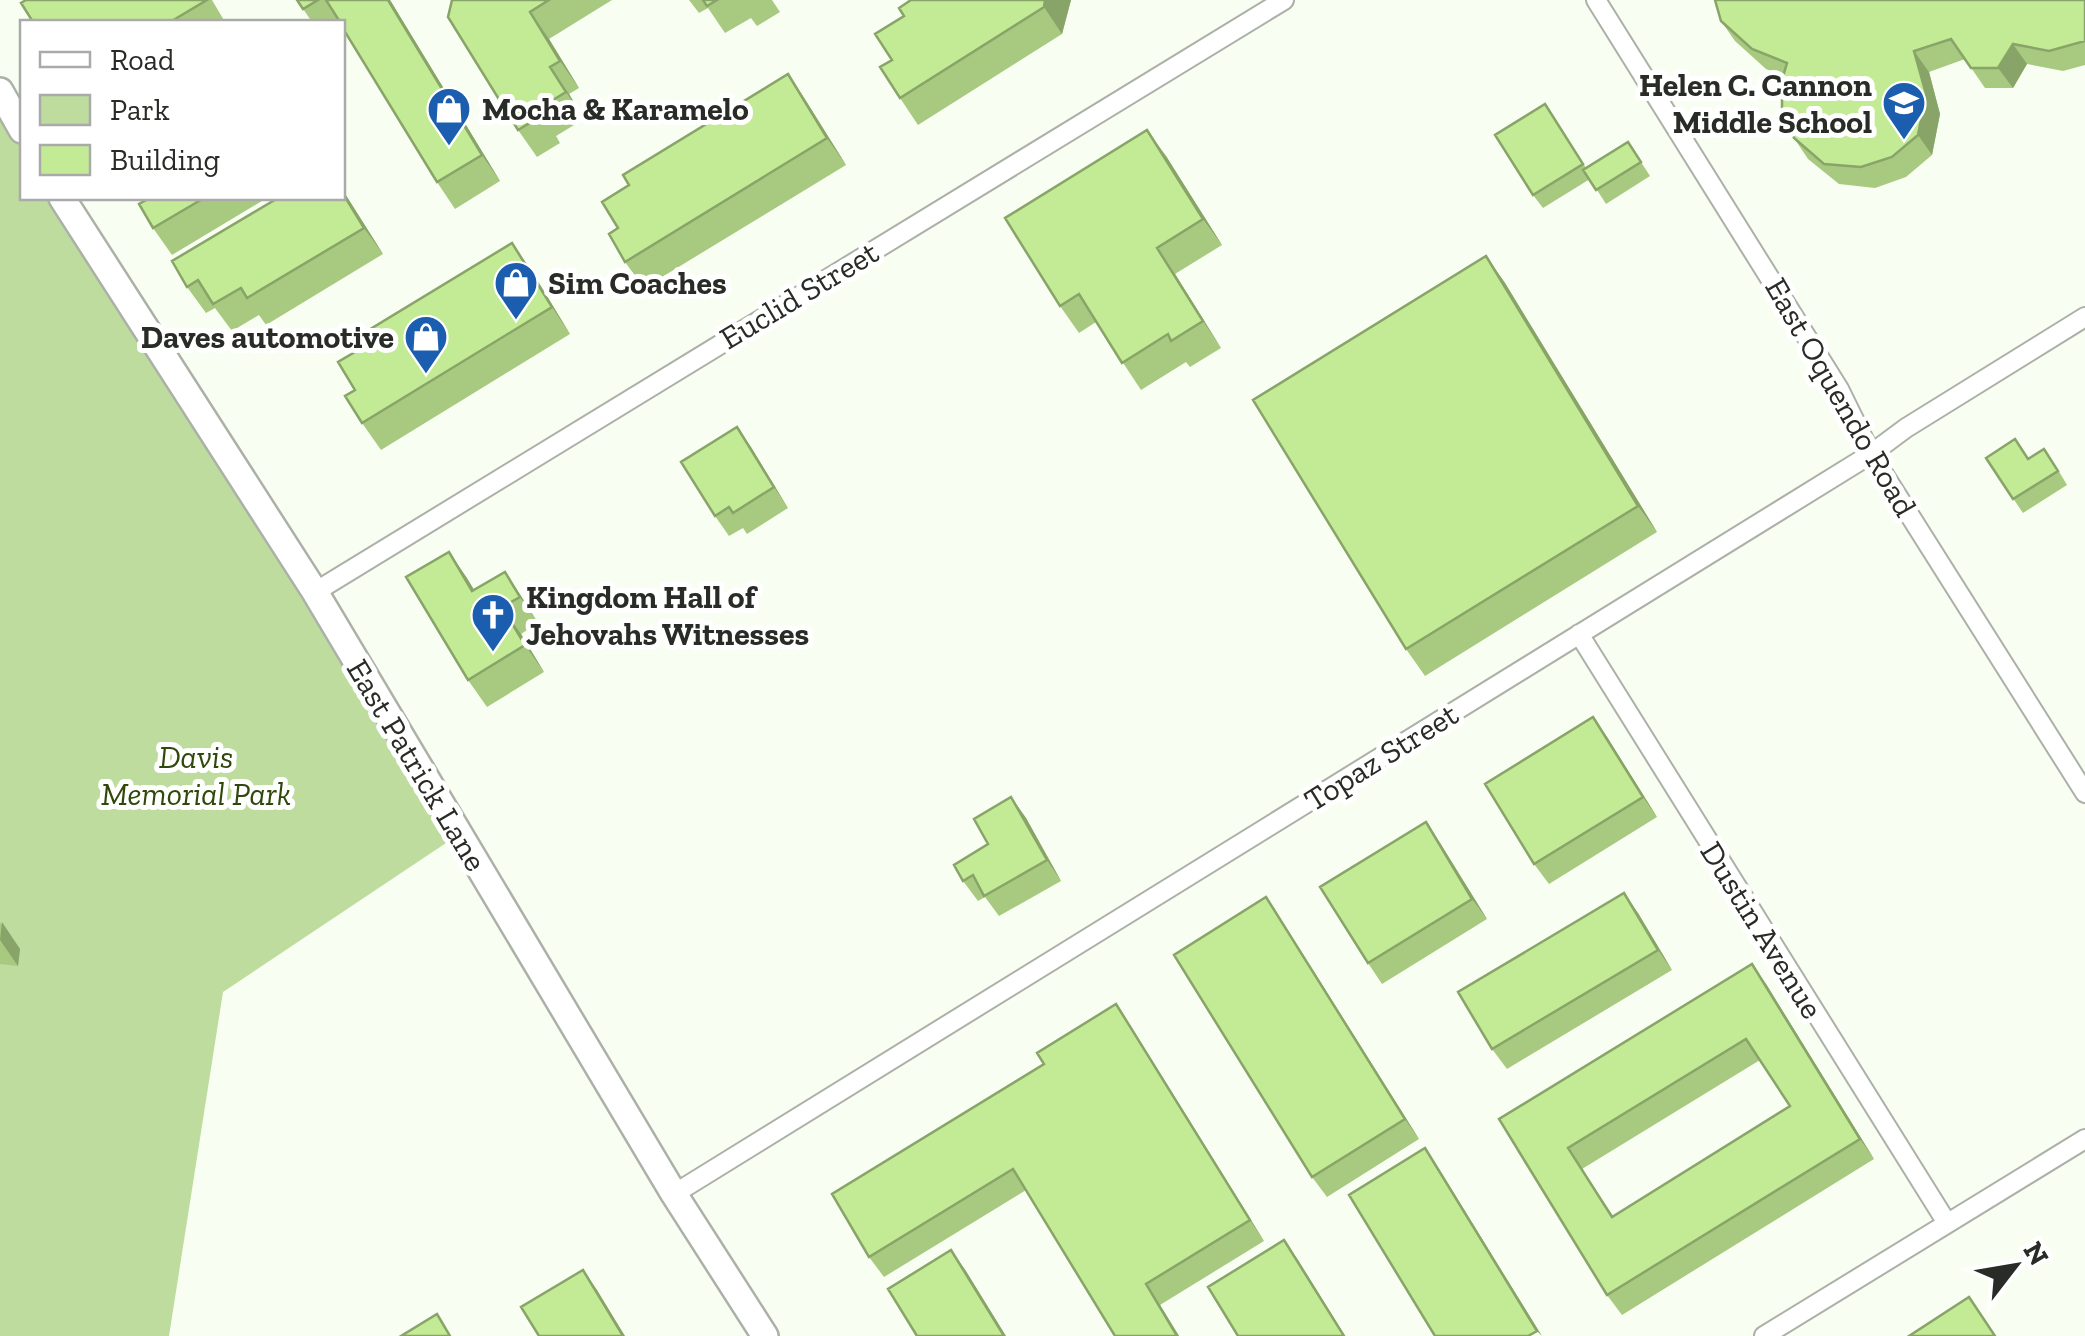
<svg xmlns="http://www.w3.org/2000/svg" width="2085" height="1336" viewBox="0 0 2085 1336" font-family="'Zilla Slab',serif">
<rect width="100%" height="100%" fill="#f9fef3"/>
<path fill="#bedc9e" d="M0 91 22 130V198H62L458 835 223 992 169 1336H0Z"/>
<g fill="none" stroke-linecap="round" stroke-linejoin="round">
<defs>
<path id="street" d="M1596 0 1839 389 1871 454 2085 793
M315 592 1284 0
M1579 634 1947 1223
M674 1194 1871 454 1906 428 2085 317
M1764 1336 2085 1139"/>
<path id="secondary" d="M0 91 22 130
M62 198 315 592 674 1194 765 1336"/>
</defs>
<use href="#street" stroke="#acb1a8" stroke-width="22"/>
<use href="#secondary" stroke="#acb1a8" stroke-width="30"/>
<use href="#street" stroke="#fff" stroke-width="18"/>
<use href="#secondary" stroke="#fff" stroke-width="25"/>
</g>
<path fill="#a8ca80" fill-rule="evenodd" d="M26 0H212L225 22H33Z
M297 0H390L500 181 455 209 437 182 342 22H312Z
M452 0H612L549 39 579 88 569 94 584 119 556 136 560 143 537 157 518 130Z
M689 0H772L780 12 757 26 751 18 725 33 708 8 699 13Z
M1071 0 1062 34 918 125 900 98 892 60 904 16Z
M2085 0V65L2063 71 2027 64 2013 88H1985L1965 59 1929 72 1940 114 1932 155 1906 177 1875 188 1839 184 1808 159 1794 138 1783 76 1766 69 1735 41 1721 21Z
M788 74 806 101 846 165 644 288 625 262 629 185Z
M1554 117 1586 168 1628 142 1650 176 1606 204 1590 179 1543 208 1533 195Z
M1166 156 1222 245 1175 274 1221 348 1190 367 1186 362 1141 390 1096 322 1079 333 1060 306Z
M342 189 383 254 266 325 259 315 232 331 215 308 206 313 187 287 342 198Z
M150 198H267L172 255 153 228Z
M1486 256 1505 283 1657 532 1425 676 1406 649Z
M531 270 570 334 381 450 362 423Z
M737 427 788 508 747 534 743 528 729 536 715 516Z
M1986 458 2029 459 2054 463 2067 485 2023 513Z
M449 552 474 590 505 572 538 623 521 634 544 672 487 707 468 680Z
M1607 737 1657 817 1549 884 1534 864Z
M1011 797 1026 818 1061 881 999 916 985 897 978 901 963 881 988 844Z
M1440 843 1487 919 1382 984 1368 963Z
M1638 913 1672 970 1507 1069 1492 1049Z
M1280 918 1419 1139 1327 1197 1312 1177Z
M0 922 20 949 18 966 0 964Z
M1766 984 1874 1159 1622 1315 1607 1295 1499 1119ZM1760 1060 1790 1106 1613 1216 1582 1169Z
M1130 1025 1264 1241 1160 1305 1179 1336H1115L1026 1190 884 1277 869 1257Z"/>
<path fill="#88a468" d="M388 0H390L500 181 482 155Z
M1045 0H1071L1062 34 1044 7Z
M530 12 549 39 579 88 560 61Z
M2013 44 2027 64 2013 88 1998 68Z
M1914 51 1929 72 1940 114 1932 155 1918 135Z
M550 67 569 94 584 119 566 92Z
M788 74 806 101 846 165 827 138Z
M1147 130 1166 156 1222 245 1203 219Z
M342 189 383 254 364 228 342 192Z
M512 243 531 270 570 334 552 307Z
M1157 248 1175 274 1221 348 1203 321Z
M1486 256 1505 283 1657 532 1638 506Z
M737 427 751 447 788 508 774 487Z
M449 552 467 578 491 618 472 591Z
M505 572 523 599 538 623 520 597Z
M502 607 521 634 544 672 525 645Z
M1593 717 1607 737 1657 817 1643 797Z
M1011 797 1026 818 1061 881 1047 860Z
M1426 822 1440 843 1487 919 1472 899Z
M1624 893 1638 913 1672 970 1658 950Z
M1266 897 1280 918 1419 1139 1405 1119Z
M2 922 20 949 18 966 0 940Z
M1752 964 1766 984 1874 1159 1860 1139Z
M1116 1004 1130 1025 1264 1241 1250 1220Z
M1425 1148 1439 1169 1542 1336 1537 1331Z
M1284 1240 1298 1260 1345 1336H1344Z
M951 1250 966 1271 1006 1336H1004Z
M583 1270 597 1290 625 1336H623Z
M1146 1284 1160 1305 1179 1336H1177Z"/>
<path fill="#c3eb95" stroke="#88a468" stroke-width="2.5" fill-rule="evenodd" d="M26 0H207L170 22H33L21 3Z
M297 0H318L303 9Z
M326 0H388L482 155 437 182 342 27V22H340Z
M452 0H549L530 12 560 61 550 67 566 92 538 109 541 116 518 130 448 17Z
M703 0H717L707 6Z
M911 0H1045L1044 7 900 98 880 67 892 60 875 34 904 16 899 8Z
M1715 0H2085V41L2049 51 2013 44 1998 68H1971L1951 39 1914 51 1926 94 1918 135 1892 157 1861 167 1824 164 1794 138 1782 108V80L1787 63 1752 49 1721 21Z
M788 74 827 138 625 262 609 234 618 228 602 202 629 185 623 175Z
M1545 104 1583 164 1533 195 1495 135Z
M1147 130 1203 219 1157 248 1203 321 1171 341 1168 334 1122 363 1079 294 1060 306 1005 218Z
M1628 142 1641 162 1596 190 1583 170Z
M342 192 364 228 247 298 241 288 213 304 198 280 187 287 172 261 278 198H342Z
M150 198H204L153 228 139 204Z
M512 243 552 307 362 423 345 396 355 390 338 362 365 346 359 336Z
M1486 256 1638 506 1406 649 1253 400Z
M737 427 774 487 733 513 729 507 715 516 681 462Z
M2015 439 2028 459 2044 449 2058 471 2013 499 1986 458Z
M449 552 472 591 505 572 520 597 502 607 525 645 468 680 406 577Z
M1593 717 1643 797 1534 864 1485 784Z
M1011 797 1047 860 984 896 973 875 963 881 954 865 988 844 974 819Z
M1426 822 1472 899 1368 963 1320 887Z
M1624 893 1658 950 1492 1049 1458 992Z
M1266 897 1405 1119 1312 1177 1174 955Z
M1752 964 1860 1139 1607 1295 1499 1119ZM1746 1039 1790 1106 1612 1217 1568 1148Z
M1116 1004 1250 1220 1146 1284 1177 1336H1115L1013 1169 869 1257 832 1194 1044 1064 1037 1053Z
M1425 1148 1537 1331 1528 1336H1435L1349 1195Z
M1284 1240 1344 1336H1238L1208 1287Z
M951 1250 1004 1336H917L888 1289Z
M583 1270 623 1336H539L521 1307Z
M1969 1297 1995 1336H1909Z
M437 1314 450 1336H401Z"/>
<defs>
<symbol id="school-pin" viewBox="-11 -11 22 30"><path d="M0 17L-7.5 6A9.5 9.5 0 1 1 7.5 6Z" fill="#1b5dae" stroke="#fff"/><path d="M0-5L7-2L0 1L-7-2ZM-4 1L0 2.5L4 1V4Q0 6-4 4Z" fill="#fff"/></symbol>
<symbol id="shop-pin" viewBox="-11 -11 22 30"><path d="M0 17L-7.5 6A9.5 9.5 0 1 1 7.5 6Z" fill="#1b5dae" stroke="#fff"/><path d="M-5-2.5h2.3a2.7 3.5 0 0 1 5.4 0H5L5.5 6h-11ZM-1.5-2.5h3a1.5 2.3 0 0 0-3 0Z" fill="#fff"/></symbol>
<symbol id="church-pin" viewBox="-11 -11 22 30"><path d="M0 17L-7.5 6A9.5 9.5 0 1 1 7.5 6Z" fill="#1b5dae" stroke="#fff"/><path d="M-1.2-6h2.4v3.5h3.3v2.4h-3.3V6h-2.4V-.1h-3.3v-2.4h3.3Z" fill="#fff"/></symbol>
</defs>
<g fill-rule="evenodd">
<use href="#school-pin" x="1879" y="78" width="50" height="68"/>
<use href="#shop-pin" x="424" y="84" width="50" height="68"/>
<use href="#shop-pin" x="491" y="258" width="50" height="68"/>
<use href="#shop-pin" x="401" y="312" width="50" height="68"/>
<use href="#church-pin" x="468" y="590" width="50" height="68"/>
</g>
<g text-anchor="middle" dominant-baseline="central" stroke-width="10" stroke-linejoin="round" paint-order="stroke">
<g font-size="32" font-weight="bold" fill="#292b27" stroke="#fff" text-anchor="start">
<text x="1872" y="85" text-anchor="end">Helen C. Cannon<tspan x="1872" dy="37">Middle School</tspan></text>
<text x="482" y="109">Mocha &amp; Karamelo</text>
<text x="548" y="283">Sim Coaches</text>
<text x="394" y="337" text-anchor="end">Daves automotive</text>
<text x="526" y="597">Kingdom Hall of<tspan x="526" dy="37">Jehovahs Witnesses</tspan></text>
</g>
<g font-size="32" fill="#292b27" stroke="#fff">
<text transform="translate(799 295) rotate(-31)">Euclid Street</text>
<text transform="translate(1841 397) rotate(60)">East Oquendo Road</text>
<text transform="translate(1381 757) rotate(-32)">Topaz Street</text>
<text transform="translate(417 765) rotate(59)">East Patrick Lane</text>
<text transform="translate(1762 930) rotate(58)">Dustin Avenue</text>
</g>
<g font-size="32" font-style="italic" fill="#30480a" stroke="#fff">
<text x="196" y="757">Davis<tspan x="196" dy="37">Memorial Park</tspan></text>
</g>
</g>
<rect x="20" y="20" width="325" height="180" fill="#ffffff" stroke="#a9aaa9" stroke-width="2.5"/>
<rect x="40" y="52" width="50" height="15" fill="#ffffff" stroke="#a9aaa9" stroke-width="2.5"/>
<text x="110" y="70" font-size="30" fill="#292b27">Road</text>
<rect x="40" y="95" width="50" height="30" fill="#bedc9e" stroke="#a9aaa9" stroke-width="2.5"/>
<text x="110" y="120" font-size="30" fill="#292b27">Park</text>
<rect x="40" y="145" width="50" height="30" fill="#c3eb95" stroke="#a9aaa9" stroke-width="2.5"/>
<text x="110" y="170" font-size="30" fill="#292b27">Building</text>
<g transform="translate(2015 1266) rotate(59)" stroke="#ffffff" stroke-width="8" paint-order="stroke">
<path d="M0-8L18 38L0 25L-18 38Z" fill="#292b27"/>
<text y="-15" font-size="28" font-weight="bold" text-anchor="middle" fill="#292b27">N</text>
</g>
</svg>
